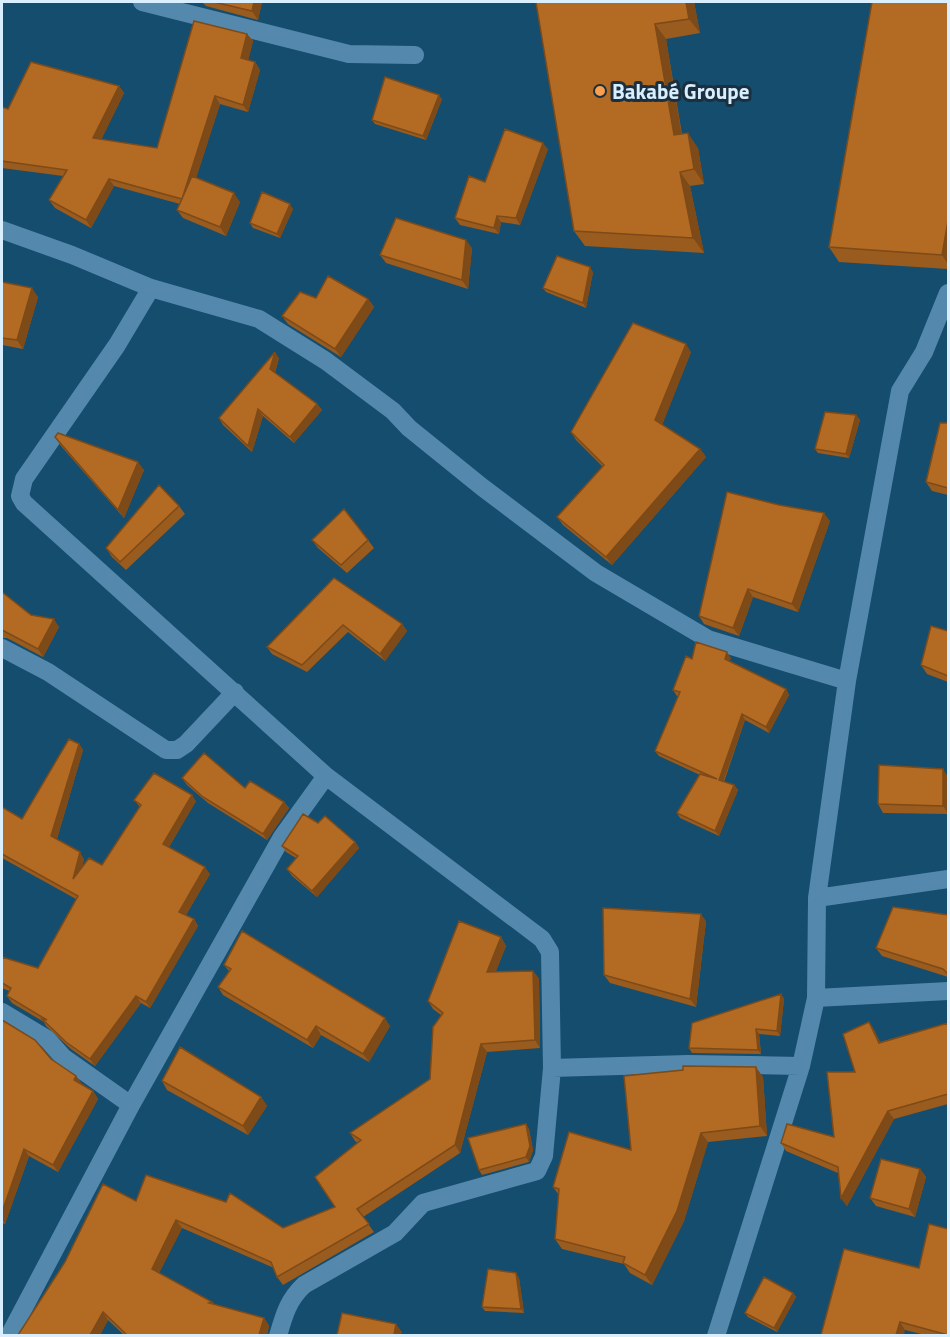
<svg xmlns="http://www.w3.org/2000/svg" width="950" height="1337" viewBox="0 0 950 1337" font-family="'Titillium Web',sans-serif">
<rect width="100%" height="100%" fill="#144d6e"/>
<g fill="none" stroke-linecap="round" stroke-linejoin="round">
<path stroke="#5489ad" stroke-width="18" d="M142 2 349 54 415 55
M2 230 72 255 151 288 259 319 326 361 393 411 409 428 482 487 596 573 708 639 847 681
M151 288 117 345 24 479 20 496 24 503 326 776 542 939 550 952 552 1068
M2 648 48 672 166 750H177L186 744 235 692
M817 898 948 879
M816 998 948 991
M2 1012 47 1039 63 1057 131 1105
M9 1336 131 1105 282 837 326 776
M278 1336C284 1315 288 1300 304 1285L395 1233 423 1203 537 1171 544 1156 552 1068 688 1064 801 1066
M716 1336 801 1066 816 998 817 898 847 681 900 391 924 352 948 293"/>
</g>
<path fill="#9a5b1e" d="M202 2H262L258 20 206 6Z
M536 2H694L700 33 666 39 682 134 698 148 704 184 690 186 704 253 585 246 574 231Z
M948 2V269L839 262 829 247Z
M247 34 253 41 248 60 255 62 260 70 248 112 220 104 196 178 240 202 226 236 183 218 177 210 180 204 114 186 91 228 55 208 49 200 63 176 2 168V107L8 109 119 86 124 93 101 140 157 148Z
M442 99 426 140 375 124 372 120Z
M548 149 520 225 501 222 499 234 460 225 455 218 485 182Z
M293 209 280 238 253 228 250 223Z
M472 248 468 289 386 263 380 255Z
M593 272 586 308 546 292 543 288Z
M2 282 38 297 23 349 2 345Z
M316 298 368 299 374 307 341 357 288 324 282 316Z
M691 352 662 425 700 449 706 457 612 565 563 525 557 517 603 467 576 440 571 432Z
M279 358 275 373 317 404 322 410 294 443 263 416 252 452 223 425 219 418Z
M856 415 860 420 849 458 818 453 815 449Z
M948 423V495L932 491 926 482Z
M55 437 144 470 124 518 61 446Z
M179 506 185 514 126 570 112 557 106 548Z
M830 521 798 612 753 597 739 636 704 624 699 616Z
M312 540H368L374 548 347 573 318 548Z
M334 578 402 624 407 631 385 661 348 632 307 672 272 654 267 647Z
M2 592 31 615 59 627 43 657 7 638H2Z
M948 631V682L927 674 921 665Z
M731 658 729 661 786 689 789 695 769 733 745 720 724 782 734 785 738 790 719 836 680 818 677 813 700 775 659 756 655 751 678 696H677L673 690 692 659Z
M79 744 83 750 57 839 84 859 82 867 102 865 140 807 134 800 196 801 169 847 210 874 186 915 194 919 198 926 150 1008 141 1003 95 1066 71 1049 46 1026 44 1022 12 1003 7 996 9 991 2 988V957L38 968 76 899 2 858V807L22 819Z
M948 777V814L883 813 878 804Z
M182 778 245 788 284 802 289 808 267 840 208 803 187 785Z
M318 823 355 842 359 848 317 897 292 876 287 869 296 858 286 852 282 846Z
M948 915V977L882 956 876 948Z
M706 921 696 1007 610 983 604 975Z
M501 937 506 946 496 971H533L539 979 540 1048 487 1052 460 1153 363 1217 374 1232 283 1285 277 1277 274 1268 182 1228 159 1273 212 1302 214 1304 264 1318 269 1326 267 1335H124L108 1320 100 1335H18L136 1201 283 1228 335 1207 358 1143 355 1141 350 1133 430 1079 441 1015 433 1009 428 1001Z
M224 965 390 1026 369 1062 321 1035 313 1048 223 995 218 987 229 971Z
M781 994 784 999 780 1036 759 1034 761 1054 692 1053 689 1048Z
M2 1020 51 1059 76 1076 82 1084 93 1091 98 1099 58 1172 29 1156 5 1224 2 1223Z
M869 1022 874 1030 880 1042 948 1023V1104L894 1119 847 1206 841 1198 838 1173 786 1151 781 1143 834 1137Z
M763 1077 767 1136 708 1142 684 1221 652 1285 630 1273 624 1264 562 1249 555 1239 559 1195 553 1187 631 1150Z
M162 1081 261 1097 267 1106 248 1135 167 1090Z
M526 1124 529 1129 533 1150 529 1162 482 1175 479 1170Z
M920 1169 926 1177 915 1217 876 1206 870 1198Z
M948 1229V1335H925L905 1330 821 1335 919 1268Z
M519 1278 524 1313 485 1311 482 1307Z
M793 1293 796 1297 777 1332 748 1317 745 1313Z"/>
<path fill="#7d4a18" d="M254 2H262L258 20 252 11Z
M686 2H694L700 33 689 19Z
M655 24 666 39 684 150 674 135Z
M247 34 253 41 247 66 241 58Z
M255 62 260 70 248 112 243 105Z
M119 86 124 93 98 146 93 138Z
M439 95 442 99 426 140 423 136Z
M215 96 220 104 187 207 182 199Z
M688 133 698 148 704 184 694 169Z
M543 143 548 149 520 225 516 218Z
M680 172 690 186 704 253 693 238Z
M109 179 114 186 91 228 86 220Z
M234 193 240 202 226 236 220 227Z
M290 204 293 209 280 238 277 234Z
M497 216 501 222 499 234 494 228Z
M948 221V264L942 255Z
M466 240 472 248 468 289 462 280Z
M590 267 593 272 586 308 583 303Z
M32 288 38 297 23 349 17 340Z
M368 299 374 307 341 357 335 349Z
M686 344 691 352 661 428 655 420Z
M275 352 279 358 274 376 270 369Z
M317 404 322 410 294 443 290 437Z
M258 409 263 416 252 452 248 446Z
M856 415 860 420 849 458 846 454Z
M700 449 706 457 612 565 606 557Z
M138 462 144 470 124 518 118 510Z
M824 513 830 521 798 612 792 604Z
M748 589 753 597 739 636 733 628Z
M54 619 59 627 43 657 38 649Z
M402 624 407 631 385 661 380 654Z
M727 652 731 658 728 664 725 659Z
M786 689 789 695 769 733 766 727Z
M742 714 745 720 722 785 719 780Z
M79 744 83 750 56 842 51 836Z
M943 769 948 777V813L943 806Z
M734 785 738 790 719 836 715 831Z
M192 795 196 801 167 850 163 844Z
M284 802 289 808 267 840 263 834Z
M355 842 359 848 317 897 312 891Z
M80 852 84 859 77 886 73 879Z
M205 867 210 874 184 918 179 912Z
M701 914 706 921 696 1007 690 999Z
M194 919 198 926 150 1008 146 1002Z
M501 937 506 946 492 980 487 972Z
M533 971 539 979 540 1048 535 1040Z
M781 994 784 999 780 1036 777 1031Z
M136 996 141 1003 95 1066 90 1059Z
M385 1018 390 1026 369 1062 363 1054Z
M869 1022 874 1030 884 1051 879 1043Z
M316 1026 321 1035 313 1048 307 1040Z
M756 1029 759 1034 761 1054 758 1050Z
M481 1044 487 1052 460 1153 455 1145Z
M756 1067 763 1077 767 1136 760 1126Z
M76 1076 82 1084 74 1080Z
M93 1091 98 1099 58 1172 53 1165Z
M261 1097 267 1106 248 1135 243 1126Z
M888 1111 894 1119 847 1206 841 1198Z
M526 1124 529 1129 533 1150 529 1162 526 1157Z
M701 1133 708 1142 684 1221 652 1285 645 1275Z
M24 1149 29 1156 5 1224 2 1219V1212Z
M920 1169 926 1177 915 1217 909 1209Z
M176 1220 182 1228 157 1277 152 1269Z
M516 1273 519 1278 524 1313 521 1309Z
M793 1293 796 1297 777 1332 774 1328Z
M103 1312 108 1320 100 1335H90Z
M264 1318 269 1326 267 1335H259Z
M900 1322 905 1330 904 1335H896Z
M396 1324 402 1332 401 1335H394Z"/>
<path fill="#b36a23" stroke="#7d4a18" stroke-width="1.5" d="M214 2H254L252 11Z
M536 2H686L689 19 655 24 674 135 688 133 694 169 680 172 693 238 574 231Z
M872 2H948V221L942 255 829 247Z
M194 21 247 34 241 58 255 62 243 105 215 96 182 199 109 179 86 220 49 200 67 170 2 161V107L8 109 31 62 119 86 93 138 157 148Z
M385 77 439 95 423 136 372 120Z
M505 129 543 143 516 218 497 216 494 228 455 218 469 176 485 182Z
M192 176 234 193 220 227 177 210Z
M262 192 290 204 277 234 250 223Z
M396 218 466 240 462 280 380 255Z
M557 256 590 267 583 303 543 288Z
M328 276 368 299 335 349 282 316 300 292 316 298Z
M2 282 32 288 17 340 2 338Z
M633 323 686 344 655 420 700 449 606 557 557 517 604 465 571 432Z
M275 352 270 369 317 404 290 437 258 409 248 446 219 418Z
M825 412 856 415 846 454 815 449Z
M940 423H948V488L926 482Z
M58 433 138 462 118 510 55 437Z
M159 485 179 506 120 562 106 548Z
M727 492 779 505 824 513 792 604 748 589 733 628 699 616Z
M344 509 368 540 341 565 312 540Z
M334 578 402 624 380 654 343 625 302 665 267 647Z
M2 592 31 615 54 619 38 649 2 630Z
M931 626 948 631V676L921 665Z
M696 642 727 652 725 659 786 689 766 727 742 714 719 780 734 785 715 831 677 813 700 774 717 779 655 751 680 692 673 690 686 656 692 659Z
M69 739 79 744 51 836 80 852 73 879 89 858 102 865 141 805 134 800 154 773 192 795 163 844 205 867 179 912 194 919 146 1002 136 996 90 1059 66 1042 42 1019 47 1020 7 996 11 988 2 983V957L38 968 78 896 2 854V807L22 819Z
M204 753 245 788 250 781 284 802 263 834 203 797 182 778Z
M879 765 943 769V806L878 804Z
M303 814 318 823 325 816 355 842 312 891 287 869 298 856 282 846Z
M893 907 948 915V974L943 969 876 948Z
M603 908 701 914 690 999 604 975Z
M459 921 501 937 487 972 533 971 535 1040 481 1044 455 1145 357 1209 369 1224 277 1277 271 1262 176 1220 152 1269 212 1302 209 1303 264 1318 259 1335H127L103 1312 90 1335H18L65 1262 103 1184 136 1201 146 1175 226 1202 230 1193 283 1228 335 1207 315 1177 361 1140 350 1133 430 1079 433 1027 443 1013 428 1001Z
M242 931 385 1018 363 1054 316 1026 307 1040 218 987 231 969 224 965Z
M781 994 777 1031 756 1029 758 1050 689 1048 692 1023Z
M2 1020 35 1040 51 1059 76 1076 74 1080 93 1091 53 1165 24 1149 2 1212Z
M869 1022 879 1043 948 1023V1094L888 1111 841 1198 838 1167 781 1143 787 1124 834 1137 827 1072H855L843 1034Z
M180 1047 261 1097 243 1126 162 1081Z
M683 1066 756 1067 760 1126 701 1133 677 1211 645 1275 623 1263 625 1257 555 1239 559 1189 553 1187 569 1132 631 1150 624 1076 683 1070Z
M526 1124 530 1146 526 1157 479 1170 468 1138Z
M881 1159 920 1169 909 1209 870 1198Z
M929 1224 948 1229V1335L900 1322 896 1335H821L844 1249 919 1268Z
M488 1269 516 1273 521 1309 482 1307Z
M764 1277 793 1293 774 1328 745 1313Z
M342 1313 396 1324 394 1335H337Z"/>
<circle fill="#fa9f4f" stroke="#1a3040" stroke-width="2" cx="600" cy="91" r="6"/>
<g text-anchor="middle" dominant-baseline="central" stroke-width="6" stroke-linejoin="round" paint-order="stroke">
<g font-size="21" font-weight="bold" fill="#d9eefe" stroke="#1a3040" text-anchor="start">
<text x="612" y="91">Bakabé Groupe</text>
</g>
</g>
<rect width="950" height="1337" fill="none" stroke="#d9eefe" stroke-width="6"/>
</svg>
